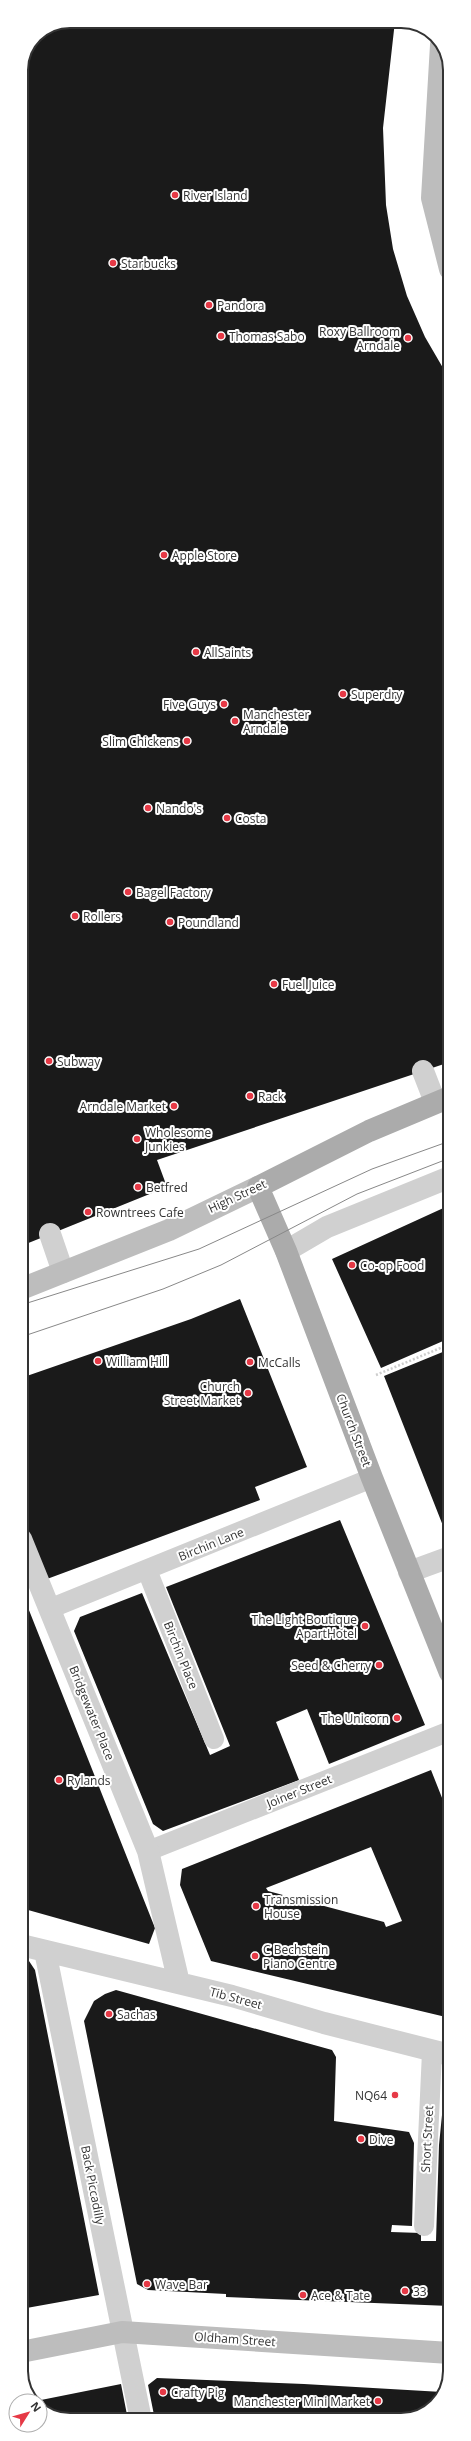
<svg xmlns="http://www.w3.org/2000/svg" width="471" height="2441" viewBox="0 0 471 2441" font-family="'Open Sans',sans-serif">
<rect width="100%" height="100%" fill="#fff"/>
<path fill="#1a1a1a" fill-rule="evenodd" d="M69 21H395L383 128 386 205 393 249 407 296 425 337 450 380V1062L157 1160 167 1187 21 1246V69L35 35Z
M450 1205V1338L381 1368 332 1259Z
M240 1299 307 1467 255 1487 260 1500 47 1579 21 1515V1378L191 1319Z
M450 1349V1535L447 1536 384 1376Z
M340 1520 425 1725 329 1764 307 1709 276 1722 299 1780 163 1831 153 1824 74 1631 80 1617 142 1593 210 1755 230 1746 166 1587Z
M21 1590 155 1928 149 1944 21 1908Z
M431 1770 450 1818V2018L211 1961 180 1885 182 1869ZM371 1847 402 1921 386 1927 384 1922 268 1891 266 1888Z
M21 1957 27 1958 35 1970 99 2295 21 2309Z
M116 1990 332 2050 336 2057 334 2121 409 2132 414 2143 412 2226 392 2225 391 2232 421 2233V2241H436L439 2145 445 2085 450 2082V2306L226 2297V2294L148 2290 137 2284 84 2021 94 2001 105 1994Z
M157 2378 304 2384 442 2392 438 2403 408 2420H155L148 2385Z
M121 2384 128 2420H63L40 2408V2401H36Z"/>
<g fill="none" stroke-linecap="round" stroke-linejoin="round">
<path stroke="#cdcdcd" stroke-width="2.5" stroke-dasharray="2 2" stroke-linecap="butt" d="M376 1375 450 1344"/>
<path stroke="#d0d0d0" stroke-width="20" d="M147 1570 214 1739
M49 1609 372 1478
M148 1851 450 1731
M424 2226 432 2052"/>
<path stroke="#d0d0d0" stroke-width="22" d="M423 1071 435 1102
M50 1234 63 1272
M286 1251 327 1227 450 1177
M21 1539 148 1851 179 1983
M409 1572 450 1557
M21 1945 232 1996 324 2023 450 2055
M45 1951 141 2420"/>
<path stroke="#bdbdbd" stroke-width="22" d="M441 45 432 198 450 269
M21 1289 169 1230 258 1187
M21 2352 122 2332 450 2353"/>
<path stroke="#ababab" stroke-width="22" d="M450 1097 369 1131 258 1187 286 1251 372 1478 450 1673"/>
<path stroke="#888" stroke-width="1" d="M21 1305 199 1249 372 1169 450 1141
M21 1337 163 1289 221 1265 357 1194 450 1158"/>
</g>
<g fill="#e63946" stroke="#fff" stroke-width="1.5">
<circle cx="175" cy="195" r="4"/>
<circle cx="113" cy="263" r="4"/>
<circle cx="209" cy="305" r="4"/>
<circle cx="221" cy="336" r="4"/>
<circle cx="408" cy="338" r="4"/>
<circle cx="164" cy="555" r="4"/>
<circle cx="196" cy="652" r="4"/>
<circle cx="343" cy="694" r="4"/>
<circle cx="224" cy="704" r="4"/>
<circle cx="235" cy="721" r="4"/>
<circle cx="187" cy="741" r="4"/>
<circle cx="148" cy="808" r="4"/>
<circle cx="227" cy="818" r="4"/>
<circle cx="128" cy="892" r="4"/>
<circle cx="75" cy="916" r="4"/>
<circle cx="170" cy="922" r="4"/>
<circle cx="274" cy="984" r="4"/>
<circle cx="49" cy="1061" r="4"/>
<circle cx="250" cy="1096" r="4"/>
<circle cx="174" cy="1106" r="4"/>
<circle cx="137" cy="1139" r="4"/>
<circle cx="138" cy="1187" r="4"/>
<circle cx="88" cy="1212" r="4"/>
<circle cx="352" cy="1265" r="4"/>
<circle cx="98" cy="1361" r="4"/>
<circle cx="250" cy="1362" r="4"/>
<circle cx="248" cy="1393" r="4"/>
<circle cx="365" cy="1626" r="4"/>
<circle cx="379" cy="1665" r="4"/>
<circle cx="397" cy="1718" r="4"/>
<circle cx="59" cy="1780" r="4"/>
<circle cx="256" cy="1906" r="4"/>
<circle cx="255" cy="1956" r="4"/>
<circle cx="109" cy="2014" r="4"/>
<circle cx="395" cy="2095" r="4"/>
<circle cx="361" cy="2139" r="4"/>
<circle cx="147" cy="2284" r="4"/>
<circle cx="405" cy="2291" r="4"/>
<circle cx="303" cy="2295" r="4"/>
<circle cx="163" cy="2392" r="4"/>
<circle cx="378" cy="2401" r="4"/>
</g>
<g text-anchor="middle" dominant-baseline="central" stroke-width="4" stroke-linejoin="round" paint-order="stroke">
<g font-size="12" fill="#333" stroke="#fff" text-anchor="start">
<text x="183" y="195">River Island</text>
<text x="121" y="263">Starbucks</text>
<text x="217" y="305">Pandora</text>
<text x="400" y="331" text-anchor="end">Roxy Ballroom<tspan x="400" dy="14">Arndale</tspan></text>
<text x="229" y="336">Thomas Sabo</text>
<text x="172" y="555">Apple Store</text>
<text x="204" y="652">AllSaints</text>
<text x="351" y="694">Superdry</text>
<text x="216" y="704" text-anchor="end">Five Guys</text>
<text x="243" y="714">Manchester<tspan x="243" dy="14">Arndale</tspan></text>
<text x="179" y="741" text-anchor="end">Slim Chickens</text>
<text x="156" y="808">Nando's</text>
<text x="235" y="818">Costa</text>
<text x="136" y="892">Bagel Factory</text>
<text x="83" y="916">Rollers</text>
<text x="178" y="922">Poundland</text>
<text x="282" y="984">Fuel Juice</text>
<text x="57" y="1061">Subway</text>
<text x="258" y="1096">Rack</text>
<text x="166" y="1106" text-anchor="end">Arndale Market</text>
<text x="145" y="1132">Wholesome<tspan x="145" dy="14">Junkies</tspan></text>
<text x="146" y="1187">Betfred</text>
<text x="96" y="1212">Rowntrees Cafe</text>
<text x="360" y="1265">Co-op Food</text>
<text x="106" y="1361">William Hill</text>
<text x="258" y="1362">McCalls</text>
<text x="240" y="1386" text-anchor="end">Church<tspan x="240" dy="14">Street Market</tspan></text>
<text x="357" y="1619" text-anchor="end">The Light Boutique<tspan x="357" dy="14">ApartHotel</tspan></text>
<text x="371" y="1665" text-anchor="end">Seed &amp; Cherry</text>
<text x="389" y="1718" text-anchor="end">The Unicorn</text>
<text x="67" y="1780">Rylands</text>
<text x="264" y="1899">Transmission<tspan x="264" dy="14">House</tspan></text>
<text x="263" y="1949">C Bechstein<tspan x="263" dy="14">Piano Centre</tspan></text>
<text x="117" y="2014">Sachas</text>
<text x="387" y="2095" text-anchor="end">NQ64</text>
<text x="369" y="2139">Dive</text>
<text x="155" y="2284">Wave Bar</text>
<text x="413" y="2291">33</text>
<text x="311" y="2295">Ace &amp; Tate</text>
<text x="171" y="2392">Crafty Pig</text>
<text x="370" y="2401" text-anchor="end">Manchester Mini Market</text>
</g>
<g font-size="12" fill="#333" stroke="#fff">
<text transform="translate(237 1196) rotate(-25)">High Street</text>
<text transform="translate(354 1430) rotate(69)">Church Street</text>
<text transform="translate(211 1544) rotate(-22)">Birchin Lane</text>
<text transform="translate(181 1655) rotate(68)">Birchin Place</text>
<text transform="translate(92 1713) rotate(68)">Bridgewater Place</text>
<text transform="translate(299 1791) rotate(-22)">Joiner Street</text>
<text transform="translate(236 1998) rotate(15)">Tib Street</text>
<text transform="translate(427 2139) rotate(-87)">Short Street</text>
<text transform="translate(93 2185) rotate(79)">Back Piccadilly</text>
<text transform="translate(235 2339) rotate(4)">Oldham Street</text>
</g>
</g>
<path d="M0 0H471V2441H0ZM70 28H401A42 42 0 0 1 443 70V2371A42 42 0 0 1 401 2413H70A42 42 0 0 1 28 2371V70A42 42 0 0 1 70 28Z" fill="#fff" fill-rule="evenodd"/>
<path fill="none" stroke="#333" stroke-width="2" d="M70 28H401A42 42 0 0 1 443 70V2371A42 42 0 0 1 401 2413H70A42 42 0 0 1 28 2371V70A42 42 0 0 1 70 28Z"/>
<g transform="translate(28 2413) rotate(53)"><circle r="19" fill="#ffffff" stroke="#adadad"/>
<path d="M0-3L7 15L0 10L-7 15Z" fill="#e63946"/>
<text y="-6" font-size="11" font-weight="bold" text-anchor="middle" fill="#333333">N</text>
</g>
</svg>
